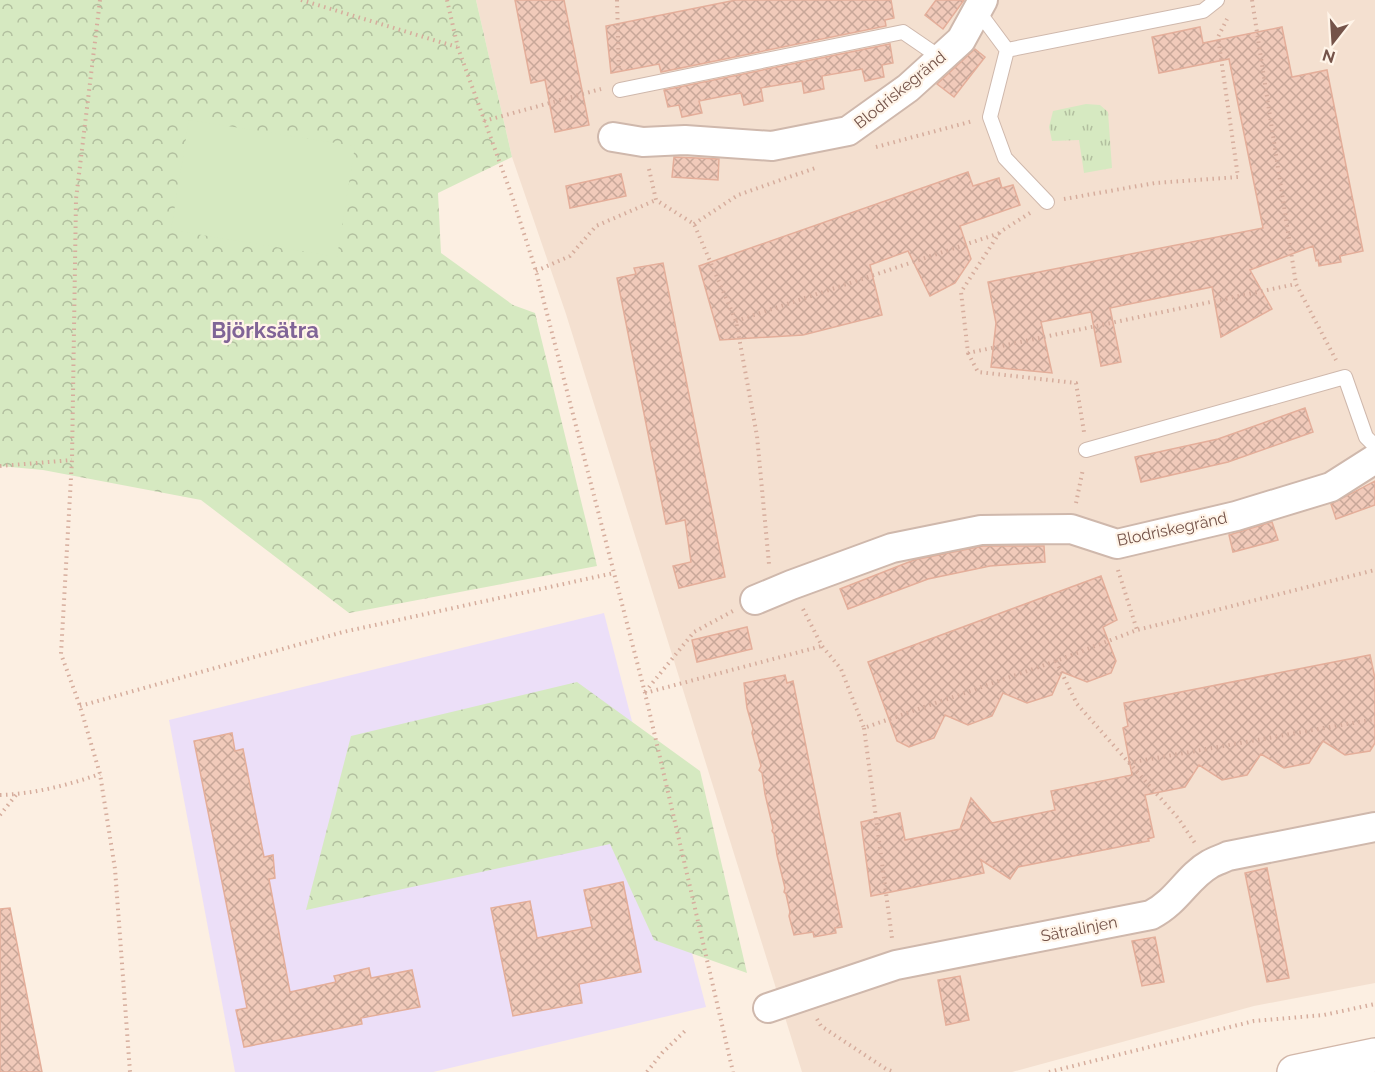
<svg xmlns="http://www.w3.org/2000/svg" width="1375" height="1072" viewBox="0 0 1375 1072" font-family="Raleway,sans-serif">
<defs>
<pattern id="grass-tufts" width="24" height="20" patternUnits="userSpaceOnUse" patternTransform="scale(1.5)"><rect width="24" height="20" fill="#d6e9c1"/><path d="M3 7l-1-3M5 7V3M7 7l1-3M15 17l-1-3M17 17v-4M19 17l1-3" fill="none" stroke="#b2bf9f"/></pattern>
<pattern id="forest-crowns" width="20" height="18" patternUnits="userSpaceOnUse" patternTransform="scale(1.5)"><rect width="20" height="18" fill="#d6e9c1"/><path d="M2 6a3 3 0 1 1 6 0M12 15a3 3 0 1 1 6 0" fill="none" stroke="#b2bf9f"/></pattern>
<pattern id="building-cross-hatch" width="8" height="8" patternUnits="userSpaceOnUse" patternTransform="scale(1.5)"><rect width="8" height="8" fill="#f1caba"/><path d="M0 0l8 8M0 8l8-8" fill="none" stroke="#c8a799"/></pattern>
</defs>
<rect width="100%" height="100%" fill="#fcefe2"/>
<path fill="#f4e0d0" d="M476 0H1375V983L1254 1006 1012 1072H802L566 314 512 157Z"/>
<path fill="#ecdff8" d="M604 613 706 1007 433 1072H235L169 720Z"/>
<path fill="url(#grass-tufts)" d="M1086 104 1100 105 1108 112 1112 168 1084 173 1079 140 1052 141 1049 127 1053 111Z"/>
<path fill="url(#forest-crowns)" d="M0 0H476L512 157 438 193 441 253 513 305 535 313 597 566 349 613 201 500 43 470 0 466Z
M577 682 700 771 747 973 654 940 610 844 306 910 351 736Z"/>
<path fill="#d6e9c1" d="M189 120 355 146 337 257 171 230Z"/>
<path fill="url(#building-cross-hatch)" stroke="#e4ae9a" stroke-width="1.5" d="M515 0H564L589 125 555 132 545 80 531 83Z
M736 0H891L894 18 885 20 886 26 661 72 659 64 611 73 606 26Z
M936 0H964L943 29 925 15Z
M1200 27 1203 43 1282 27 1292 77 1327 70 1363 251 1340 256 1341 262 1319 266 1318 260 1316 261 1313 246 1250 270 1272 309 1221 337 1212 287 1110 308 1121 362 1101 366 1091 312 1041 322 1052 373 991 367 996 323 988 282 1263 228 1229 59 1159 73 1152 37Z
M890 44 893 63 882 65 884 77 865 81 862 69 822 76 824 89 804 93 802 81 761 88 763 101 744 105 741 93 719 97 699 101 702 113 682 117 679 105 668 107 664 90Z
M975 49 985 57 954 97 937 84Z
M674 157 719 159 718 180 672 177Z
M968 172 973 186 999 178 1002 188 1013 185 1020 205 960 226 971 259 955 283 930 296 908 251 870 265 882 315 803 335 720 340 699 266Z
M621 174 626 196 570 208 566 186Z
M663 263 725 577 679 588 673 566 691 562 685 520 666 524 617 278 636 274 634 268Z
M1305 408 1313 432 1228 462 1141 482 1135 457 1218 439Z
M1375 481V505L1336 519 1331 504Z
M1272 522 1278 540 1233 552 1229 535Z
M983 546H1044L1045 562 990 566 928 579 848 609 840 589 914 560Z
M1101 576 1117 620 1103 627 1116 661 1111 673 1087 682 1062 672 1052 695 1027 703 1003 693 992 716 968 725 945 715 934 738 909 747 897 741 868 662Z
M747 627 752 649 697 662 692 640Z
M1370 655 1375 678V743L1370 751 1345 755 1323 741 1309 763 1284 768 1261 754 1247 775 1222 780 1199 765 1185 787 1145 795 1154 837 1148 839 1149 841 1018 867 1010 879 981 860 984 873 871 896 861 822 900 813 905 840 960 829 971 798 992 823 1055 810 1051 791 1132 775 1123 728 1128 726 1124 703Z
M785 675 787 683 793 681 842 927 835 928 836 933 814 937 813 932 794 935 789 916 790 912 786 894 784 892 785 888 777 855 774 834 772 831 773 828 765 794 762 773 759 770 761 766 752 733 753 729 747 708 744 683Z
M232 733 235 751 243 749 264 857 273 855 275 878 269 879 290 992 336 982 334 976 369 968 371 978 412 970 420 1007 361 1018 362 1024 244 1047 236 1010 247 1008 194 741Z
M1267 868 1289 978 1267 982 1245 873Z
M623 882 641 972 579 984 582 1003 513 1016 491 908 530 901 537 938 592 927 584 890Z
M10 908 42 1072H0V909Z
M1155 937 1164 982 1142 986 1132 941Z
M960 976 969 1020 946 1025 938 980Z"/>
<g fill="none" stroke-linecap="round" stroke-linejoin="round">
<defs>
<path id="lane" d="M978 11 1007 50 1203 11 1217 0
M1007 50 990 117 1005 158 1047 202
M620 90 903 32 941 58
M1086 450 1345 377 1366 437 1375 446"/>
<path id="street" d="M613 137 643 142 685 140 772 146 848 131 908 88 961 40 983 0
M755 600 791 585 892 548 981 530 1071 529 1117 544 1236 516 1331 487 1375 459
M768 1008 896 965 1151 915C1178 901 1187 877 1210 864 1215 861 1222 859 1228 856L1375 827"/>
<path id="secondary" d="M1294 1072 1375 1055"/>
</defs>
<use href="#lane" stroke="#cfb8ac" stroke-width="16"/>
<use href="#street" stroke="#cfb8ac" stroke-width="32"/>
<use href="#secondary" stroke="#d2b7a9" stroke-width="36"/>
<path stroke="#d6ad9d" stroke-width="4" stroke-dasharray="1.5 4.5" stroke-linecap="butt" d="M100 0 76 199 72 460 61 654 80 706 100 774 115 869 130 1072
M301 0 457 47
M447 0 458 48 512 196 536 271 645 693 733 1072
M617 0 619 71
M1252 0 1296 284 1336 360
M484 121 601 89
M876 147 973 121
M649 169 656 200 694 224 736 321 757 436 769 564
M1064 199 1155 183 1238 177 1218 37 1227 19
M1030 213 1000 232 961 292 968 353 1296 284
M694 224 738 195 818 167
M536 271 570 256 596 226 656 200
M736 321 1000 233
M968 353 978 372 1076 383 1084 432
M0 466 72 460
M1076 503 1083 469
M1118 570 1137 630
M803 609 822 646 841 669 864 728 1056 661 1137 630 1375 570
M1056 661 1077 704 1178 818 1195 843
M645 692 694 632 733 611
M645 693 822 646
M80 706 343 632 614 573
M864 728 892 938
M1128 763 1375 719
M0 795C34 794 68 785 100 774
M0 815 16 795
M817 1019 821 1026 886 1069 894 1072
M647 1072 662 1053 685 1031
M1049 1072 1254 1021 1324 1015 1375 1004"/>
<use href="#lane" stroke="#fff" stroke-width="14"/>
<use href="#street" stroke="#fff" stroke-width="28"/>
<use href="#secondary" stroke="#fff" stroke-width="33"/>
</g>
<g text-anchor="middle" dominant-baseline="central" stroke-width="4.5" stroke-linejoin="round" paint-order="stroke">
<g font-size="16" fill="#745349" stroke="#fff4e8">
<text transform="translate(900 90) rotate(-39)">Blodriskegränd</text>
<text transform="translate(1172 529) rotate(-12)">Blodriskegränd</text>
<text transform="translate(1079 929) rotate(-11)">Sätralinjen</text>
</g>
<g font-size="22" font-weight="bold" fill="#806497" stroke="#fff4e8">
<text x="265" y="330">Björksätra</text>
</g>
</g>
<g transform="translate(1333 42) rotate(197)" stroke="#fff4e8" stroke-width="4.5" paint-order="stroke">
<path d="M0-4.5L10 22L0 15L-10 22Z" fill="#745349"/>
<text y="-9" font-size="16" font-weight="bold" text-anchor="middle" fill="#745349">N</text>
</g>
</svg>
